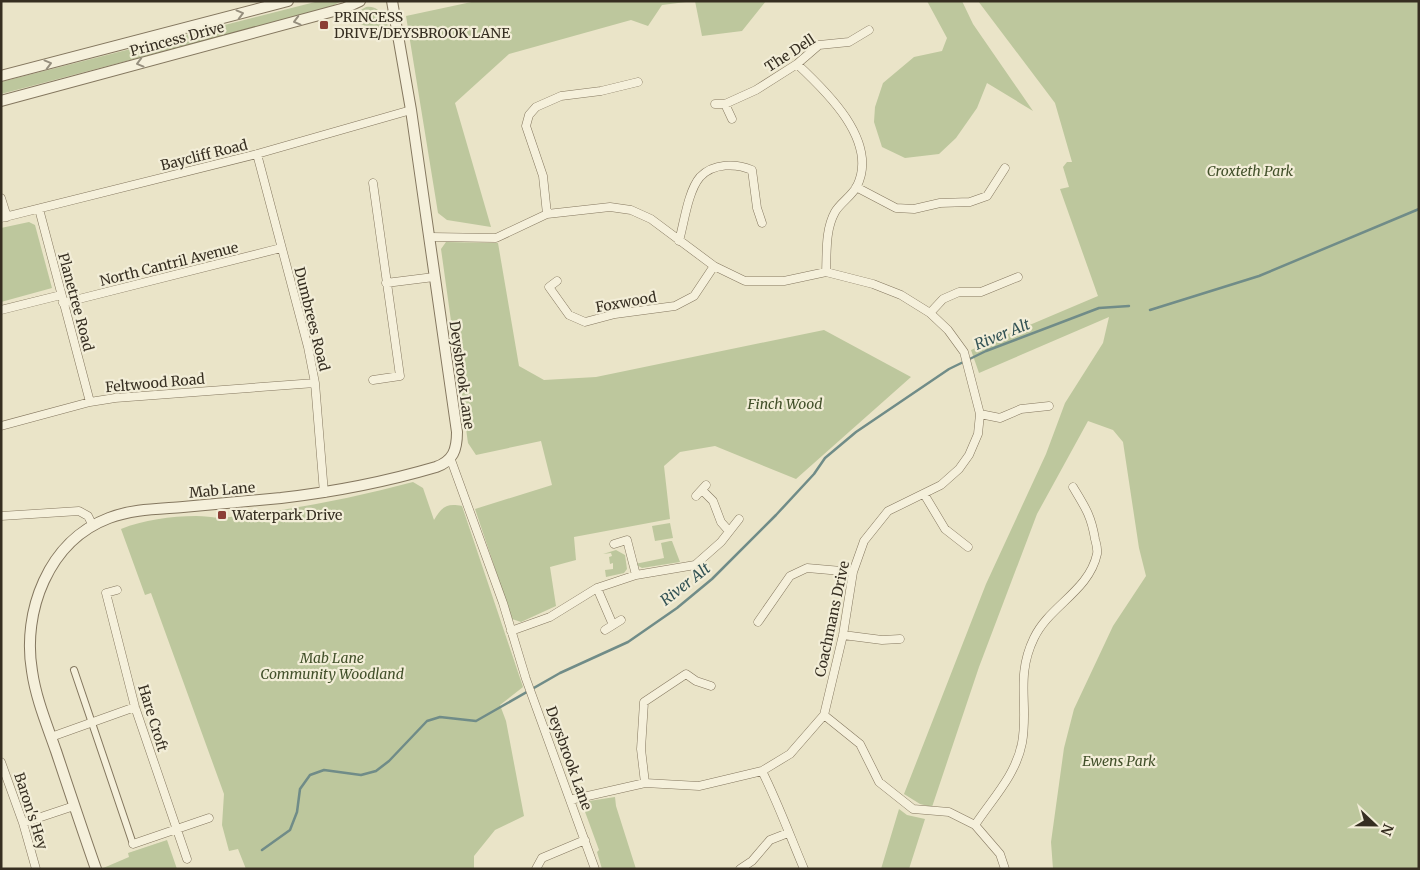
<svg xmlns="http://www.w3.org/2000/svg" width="1420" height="870" viewBox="0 0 1420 870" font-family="Merriweather,serif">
<rect width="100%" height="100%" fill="#eae4c8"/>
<path fill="#bdc79d" d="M319 1H341L331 7 1 94V82Z
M476 1H694L662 5 648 26 631 20 509 54 455 103 491 227 447 220 438 213 406 16Z
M695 1H766L742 31 702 36Z
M927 1H962L973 24 1033 111 987 83 977 108 956 138 939 154 905 158 882 147 874 122 875 107 883 83 914 57 942 51 947 38Z
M978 1H1419V869H1053L1051 842 1064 748 1074 709 1113 626 1146 576 1139 548 1123 442 1113 430 1088 421 1037 514 979 667 932 807 920 804 904 794 986 584 1046 454 1065 403 1103 343 1109 317 979 373 971 350 1098 296 1060 189 1069 187 1063 167 1067 162H1072L1055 103Z
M366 7C380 4 389 22 389 34L349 20 348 17Z
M29 222 35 225 52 288 1 302V228Z
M446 242 498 243 519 366 544 380 596 377 824 330 911 377 796 479 715 446 680 452 664 466 670 519 574 537 576 560 550 567 556 606 521 622 512 619 475 509 552 485 541 441 476 455 468 443 441 249Z
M413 482 423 488 434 520C442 507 446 503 462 506L523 687 500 705 506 721 524 816 495 830 474 856V869H246L238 849 229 851 222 825 224 794 151 593 145 595 121 529C143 520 171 516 196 516 207 516 218 519 230 517 292 510 353 498 413 482Z
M670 523 673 538 655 541 652 526Z
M670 541H672L680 562 642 568 635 564 664 558 661 543Z
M616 550 625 555 627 569 624 573 606 577 605 570 613 569V563L610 564 609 557 612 556 611 553 603 554Z
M615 797 616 806 636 869H602L597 852 599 850 584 809 585 804 589 801Z
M899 809 907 815 925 819 909 869H881Z
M167 840 177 869H101L129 857 128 853Z"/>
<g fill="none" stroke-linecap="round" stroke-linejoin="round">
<path stroke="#708c88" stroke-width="2.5" d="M1150 310 1259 276 1419 209
M262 850 290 830 297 812 300 789 310 775 324 770 361 775 376 771 389 761 427 721 440 717 476 721 560 673 628 642 677 608 712 579 776 515 814 474 825 458 856 432 949 369 986 351 1099 308 1129 306"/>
<defs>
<path id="pedestrian" d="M74 670 133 844"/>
<path id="minor" d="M797 64C826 91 879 141 857 186 852 196 840 203 835 212 825 230 827 253 826 272
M715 104H725L756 90 797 64 819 45 849 42 869 30
M725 104 732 119
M257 154 308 347 315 383 324 493
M373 183 400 376 373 380
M856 187 896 208 914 209 940 203 970 202 987 196 1005 168
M1 198 7 217
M39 209 90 402
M547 214 543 176 526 126 529 115 536 107 561 96 601 91 638 82
M1 218 257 154 411 110
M431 237 496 238 547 214 610 207 631 210 651 219 714 266 745 281H784L826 272 873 284 901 295 930 313 948 330 964 352 980 414 978 434 969 455 959 469 941 485 888 511 864 541 853 572 843 635 824 715 790 754 762 771 699 786 645 783 570 800
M679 241C684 223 688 191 700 177 713 163 736 163 752 170L757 208 762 223
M557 281 549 287 569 315 585 322 615 314 675 306 694 296 714 266
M386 283 434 277
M63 303 281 248
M1 310 61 295
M930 313 943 299 959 292H981L1018 277
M980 414 1000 418 1021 409 1049 406
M1 426 90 402 115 398 315 383
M451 460 503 603 526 679 595 869
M702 490 713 501 721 522 728 530
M924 494 945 529 968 547
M696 496 706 485
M1 516 79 511 88 516 93 526
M614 544 627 540 636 575
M597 588 613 625
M117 590 106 593 135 707 187 859
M758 622 790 576 807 568 853 572
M605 630 621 620
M511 631 550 617 597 588 636 575 695 565 721 542 739 519
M843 635 882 640 900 639
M824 715 860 744 879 782 913 809 949 812 975 825 1000 854 1005 869
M51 737 135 707
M1 762 23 823 36 869
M762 771C778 803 790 836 804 869
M645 783 641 749 644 702 686 674 696 681 711 686
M23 823 74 806
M975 825C992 799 1016 775 1022 743 1029 705 1015 677 1034 638 1049 606 1089 591 1097 554 1098 549 1096 543 1095 539 1091 515 1085 507 1073 487
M133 844 209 818
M536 869 542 858 585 840
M740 869 752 861 770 840 788 833"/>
<path id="tertiary" d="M1 76 288 1
M1 101 345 8 360 1
M96 869C82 829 69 790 56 751 47 725 36 699 32 671 22 612 48 541 109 518 132 509 158 509 183 507 216 504 248 501 281 498 333 492 385 482 436 467 453 461 457 450 457 432L411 110 392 1"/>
</defs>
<use href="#pedestrian" stroke="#84775f" stroke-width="8"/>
<use href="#minor" stroke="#84775f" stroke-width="9"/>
<use href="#tertiary" stroke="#84775f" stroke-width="12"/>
<use href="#pedestrian" stroke="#f5f0db" stroke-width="6"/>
<use href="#minor" stroke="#f5f0db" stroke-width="8"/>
<use href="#tertiary" stroke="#f5f0db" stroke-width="10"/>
</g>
<defs><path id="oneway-chevron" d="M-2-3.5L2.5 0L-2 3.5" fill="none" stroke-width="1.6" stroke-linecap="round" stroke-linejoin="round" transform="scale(1.25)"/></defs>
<g stroke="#968f7e">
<use href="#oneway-chevron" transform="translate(240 14) rotate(-15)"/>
<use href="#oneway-chevron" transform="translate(297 21) rotate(165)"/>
<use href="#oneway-chevron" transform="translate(140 63) rotate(165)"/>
<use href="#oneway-chevron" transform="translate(48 64) rotate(-15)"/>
</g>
<g fill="#8c3f36" stroke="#f2edd7" stroke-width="2">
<rect x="319" y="20" width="10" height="10" rx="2.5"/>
<rect x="217" y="510" width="10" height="10" rx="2.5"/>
</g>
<g text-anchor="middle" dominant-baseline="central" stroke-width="4.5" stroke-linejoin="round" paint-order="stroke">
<g font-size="14" fill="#362e21" stroke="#f2edd7" text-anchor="start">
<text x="334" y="17">PRINCESS<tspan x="334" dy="16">DRIVE/DEYSBROOK LANE</tspan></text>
<text x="232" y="515">Waterpark Drive</text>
</g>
<g font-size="14" fill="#362e21" stroke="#f2edd7">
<text transform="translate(177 39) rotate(-15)">Princess Drive</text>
<text transform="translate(790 53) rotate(-33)">The Dell</text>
<text transform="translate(204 155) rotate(-14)">Baycliff Road</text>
<text transform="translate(169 264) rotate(-14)">North Cantril Avenue</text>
<text transform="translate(76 302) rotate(75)">Planetree Road</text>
<text transform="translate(626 302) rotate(-10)">Foxwood</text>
<text transform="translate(312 319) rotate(76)">Dumbrees Road</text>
<text transform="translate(462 375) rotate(82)">Deysbrook Lane</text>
<text transform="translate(155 383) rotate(-5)">Feltwood Road</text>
<text transform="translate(222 490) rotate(-5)">Mab Lane</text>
<text transform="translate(832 619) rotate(-78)">Coachmans Drive</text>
<text transform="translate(153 718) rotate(73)">Hare Croft</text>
<text transform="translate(569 758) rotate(70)">Deysbrook Lane</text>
<text transform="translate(31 811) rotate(72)">Baron's Hey</text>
</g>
<g font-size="14" font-style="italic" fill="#42502a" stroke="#f2edd7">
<text x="1250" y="171">Croxteth Park</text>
<text x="785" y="404">Finch Wood</text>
<text x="332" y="658">Mab Lane<tspan x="332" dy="16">Community Woodland</tspan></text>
<text x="1119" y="761">Ewens Park</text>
</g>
<g font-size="15" font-style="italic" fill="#325254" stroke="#f2edd7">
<text transform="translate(1002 334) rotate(-22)">River Alt</text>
<text transform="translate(685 584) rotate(-38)">River Alt</text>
</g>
</g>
<rect width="1420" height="870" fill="none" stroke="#362e21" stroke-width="5"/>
<g transform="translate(1375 825) rotate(112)" stroke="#f2edd7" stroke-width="4" paint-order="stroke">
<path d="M0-4L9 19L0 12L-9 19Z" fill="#362e21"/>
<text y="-8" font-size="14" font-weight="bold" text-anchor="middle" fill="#362e21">N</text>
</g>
</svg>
